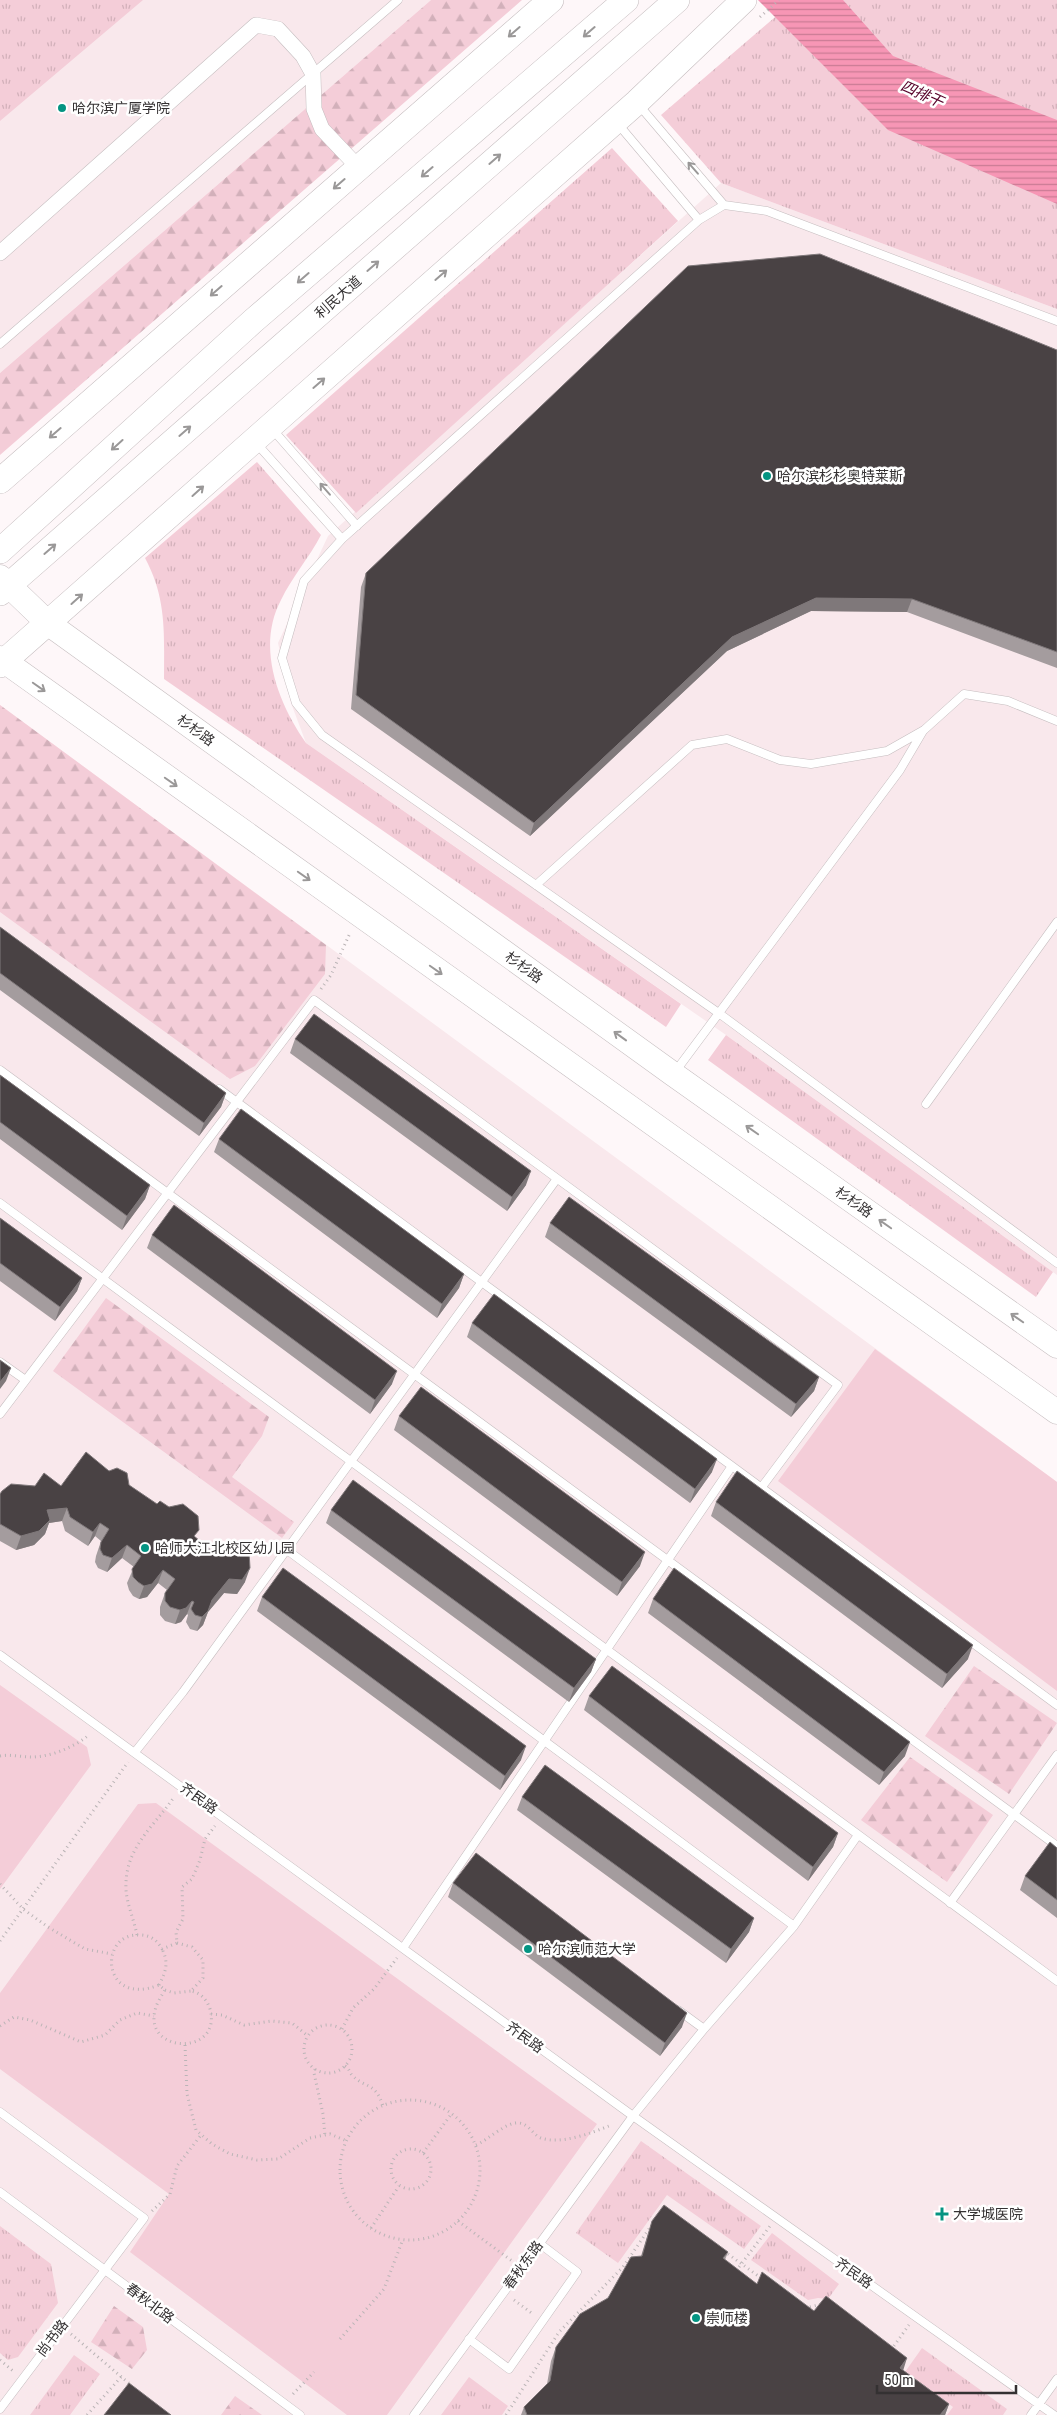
<svg xmlns="http://www.w3.org/2000/svg" width="1057" height="2415" viewBox="0 0 1057 2415" font-family="'Roboto Condensed','Noto Sans SC',sans-serif">
<defs>
<pattern id="grass-tufts" width="24" height="20" patternUnits="userSpaceOnUse" patternTransform="scale(1.25)"><rect width="24" height="20" fill="#f4cdd8"/><path d="M3 7l-1-3M5 7V3M7 7l1-3M15 17l-1-3M17 17v-4M19 17l1-3" fill="none" stroke="#d2b0ba"/></pattern>
<pattern id="forest-firs" width="22" height="20" patternUnits="userSpaceOnUse" patternTransform="scale(1.25)"><rect width="22" height="20" fill="#f4cdd8"/><path d="M5 1l3.5 6h-7zM16 11l3.5 6h-7z" fill="#d2b0ba"/></pattern>
<pattern id="water-rules" width="6" height="5" patternUnits="userSpaceOnUse" patternTransform="scale(1.25)"><rect width="6" height="5" fill="#f796b5"/><path d="M0 2.5h6" fill="none" stroke="#c97b94"/></pattern>
</defs>
<rect width="100%" height="100%" fill="#fef7f9"/>
<path fill="#f9e8ec" d="M0 0H431L0 373Z
M721 183 1057 309V1275L726 1035 306 743 291 703 278 643 328 536Z
M0 705 1057 1482V2415H0Z"/>
<path fill="url(#grass-tufts)" d="M0 0H143L0 121Z
M795 0H1057V309L721 183 661 115Z
M612 148 678 221 356 513 286 435Z
M257 462 321 535C309 558 292 577 281 600 256 647 278 703 306 743L681 1004 666 1027 164 679C164 634 167 599 145 558Z
M726 1035 1053 1272 1036 1297 708 1060Z
M641 2141 761 2226 744 2249 667 2195 618 2263 576 2233Z
M0 2226 51 2264 58 2303 18 2357 8 2360 0 2353Z
M772 2233 839 2284 828 2299 818 2298 808 2300 751 2260Z
M922 2348 1007 2409 1003 2415H947L953 2407 905 2372Z
M74 2355 100 2374 70 2415H30Z
M469 2377 508 2406 502 2415H441Z"/>
<path fill="url(#forest-firs)" d="M431 0H522L0 455V373Z
M0 705 326 945 325 974 255 1066 230 1079 0 912Z
M106 1298 269 1417 262 1436 232 1477 294 1522 282 1538 53 1371Z
M974 1666 1057 1723 1009 1794 925 1736Z
M910 1757 993 1815 947 1882 861 1820Z
M114 2306 143 2327 147 2350 132 2369 91 2342Z
M235 2396 262 2415H221Z"/>
<path fill="#f4cdd8" d="M875 1349 1057 1482V1691L778 1481Z
M0 1685 87 1747 91 1765 0 1889Z
M156 1803 597 2124 387 2415H347L130 2252 169 2194 0 2069V1993L138 1804Z"/>
<path fill="url(#water-rules)" d="M758 0H843L893 56 1057 120V204L888 130Z"/>
<g fill="none" stroke-linecap="round" stroke-linejoin="round">
<defs>
<path id="service" d="M638 104 724 205
M618 124 699 220
M1057 321 767 211 724 205 699 220 342 539 304 581 282 658 296 703 322 735 720 1014 1057 1263
M0 344 398 0
M273 430 357 526
M257 444 342 539
M536 885 692 745 727 739 780 760 811 764 887 751 924 730 964 694 1008 701 1057 721
M0 1070 1057 1846
M675 1072 900 770 923 731
M219 1089 1057 1705
M926 1104 1057 922
M0 1203 1057 1981
M0 1362 24 1379
M0 1414 314 1000 838 1385 761 1488
M287 1550 794 1926
M0 1655 633 2116 1054 2415
M135 1752 183 1692 556 1180
M950 1903 1057 1755
M403 1948 732 1466
M678 2010 704 2029
M0 2112 144 2218 0 2409
M0 2192 300 2415
M469 2339 509 2369 577 2272 539 2243
M414 2415 633 2116 704 2029 794 1926 858 1835
M1031 2415 1057 2379"/>
<path id="minor" d="M0 253 256 25 278 29 303 56 313 74 314 109 322 129 358 167"/>
<path id="primary" d="M0 577 49 624 673 1074 1057 1346
M0 658 1057 1412"/>
<path id="trunk" d="M0 481 551 0
M0 551 253 321 626 0
M0 593 677 0
M0 665 637 102 744 0"/>
</defs>
<use href="#service" stroke="#c5bdbf" stroke-width="9"/>
<use href="#minor" stroke="#c5bdbf" stroke-width="16"/>
<use href="#primary" stroke="#c5bdbf" stroke-width="25"/>
<use href="#trunk" stroke="#c5bdbf" stroke-width="26"/>
<path stroke="#bab4b6" stroke-width="3" stroke-dasharray="1 4" stroke-linecap="butt" d="M760 17 779 0
M321 989 331 975 350 933
M0 1756C10 1754 21 1757 31 1757 51 1757 74 1747 89 1735
M0 1884 23 1909 48 1927 85 1949 112 1954
M137 1935C134 1920 127 1904 126 1890 124 1848 153 1828 174 1797
M0 1941 128 1762
M177 1943 192 1947 203 1960V1978L191 1991C201 1993 207 2000 210 2009 223 2057 140 2054 156 2007 158 2001 162 1995 165 1990L159 1985C101 2008 98 1932 140 1935 150 1935 157 1940 162 1949L177 1943 176 1932 183 1919 182 1887 192 1879 200 1860 205 1839 215 1826
M159 1985C166 1971 169 1963 162 1949
M165 1990 174 1993 191 1991
M211 2014 222 2015 244 2025 272 2021 292 2023 308 2036
M304 2049a24 24 0 1 1 48 0a24 24 0 1 1-48 0Z
M0 2026 14 2017 30 2020 81 2042 105 2035 120 2020 137 2013 154 2016
M342 2029 353 2008 374 1989 397 1958
M185 2045 187 2094 196 2130 212 2144 230 2154 257 2160 278 2159 310 2138 330 2134 347 2141
M345 2066C350 2069 349 2072 352 2075 365 2089 375 2081 383 2106
M315 2069 314 2073 323 2114 325 2136
M340 2170a70 70 0 1 1 140 0a70 70 0 1 1-140 0Z
M476 2145C488 2140 507 2121 519 2123 529 2124 533 2135 541 2138 561 2145 591 2133 609 2126
M391 2169a20 20 0 1 1 40 0a20 20 0 1 1-40 0Z
M423 2153 452 2113
M152 2211 170 2194 177 2166 201 2135
M458 2221 512 2261
M371 2228 399 2186
M724 2251 761 2278
M736 2271 770 2226
M514 2300 533 2314
M805 2308 823 2304
M71 2334 131 2385
M340 2339 384 2289 403 2239
M891 2350 909 2325
M0 2360 13 2371
M293 2394 314 2372
M87 2415 122 2376
M506 2415 559 2332 623 2267 651 2226"/>
<use href="#service" stroke="#fff" stroke-width="8"/>
<use href="#minor" stroke="#fff" stroke-width="15"/>
<use href="#primary" stroke="#fff" stroke-width="24"/>
<use href="#trunk" stroke="#fff" stroke-width="25"/>
</g>
<path fill="#a49c9e" d="M1057 350V668L907 612 811 611 727 651 530 836 351 709 361 587 366 573Z
M0 927 226 1093 221 1107 199 1136 0 990Z
M295 1039 526 1185 507 1211 290 1053Z
M0 1075 150 1185 145 1199 122 1230 0 1139Z
M219 1139 464 1274 459 1288 437 1318 214 1152Z
M0 1218 82 1278 77 1291 55 1321 0 1281Z
M550 1223 819 1377 814 1391 791 1417 545 1237Z
M152 1235 392 1384 370 1414 147 1248Z
M472 1323 712 1472 690 1503 467 1337Z
M399 1416 640 1566 617 1596 394 1430Z
M109 1471 129 1485 196 1538 245 1582 237 1594 224 1593 208 1612 203 1625 197 1631 190 1629 186 1622 188 1615 187 1614 181 1622 175 1624 165 1621 160 1615V1607L165 1593 167 1590 158 1583 147 1597 139 1599 133 1596 129 1590 127 1583 134 1567 122 1558 107 1572 98 1568 95 1562 96 1556 101 1541 95 1536 88 1546 65 1531 62 1521 49 1523 45 1534 34 1545 16 1550 0 1541V1494L35 1486H61Z
M716 1502 968 1659 942 1688 711 1516Z
M331 1510 596 1659 591 1672 569 1702 326 1523Z
M262 1597 521 1760 500 1790 257 1611Z
M653 1599 905 1756 879 1785 648 1613Z
M589 1696 838 1833 833 1847 808 1881 584 1710Z
M522 1797 754 1918 749 1932 726 1963 517 1810Z
M1057 1848V1918L1020 1890 1025 1876Z
M453 1883 682 2027 660 2056 448 1897Z
M652 2221 728 2252 725 2260 757 2284 814 2311 903 2370 949 2404 945 2415H521L524 2407 547 2384 551 2361 556 2347 608 2298 641 2256Z"/>
<path fill="#7f787a" d="M816 598 912 599 907 612 811 611 727 651 530 836 534 823 732 637Z
M226 1093 221 1107 199 1136 204 1123Z
M531 1171 526 1185 507 1211 512 1197Z
M150 1185 145 1199 122 1230 127 1216Z
M464 1274 459 1288 437 1318 442 1304Z
M82 1278 77 1291 55 1321 60 1307Z
M11 1368 6 1381 0 1389V1382Z
M397 1371 392 1384 370 1414 375 1400Z
M819 1377 814 1391 791 1417 796 1404Z
M717 1459 712 1472 690 1503 695 1489Z
M67 1508 62 1521 49 1523 45 1534 34 1545 16 1550 21 1536 47 1510Z
M100 1523 95 1536 88 1546 93 1532Z
M127 1545 122 1558 107 1572 112 1558Z
M645 1552 640 1566 617 1596 622 1582Z
M250 1568 245 1582 237 1594 224 1593 208 1612 203 1625 197 1631 202 1617 212 1600 229 1579Z
M163 1570 158 1583 147 1597 139 1599 144 1586Z
M192 1601 187 1614 181 1622 175 1624 180 1610Z
M973 1645 968 1659 942 1688 947 1674Z
M596 1659 591 1672 569 1702 574 1688Z
M910 1742 905 1756 879 1785 884 1772Z
M526 1746 521 1760 500 1790 505 1776Z
M838 1833 833 1847 808 1881 813 1867Z
M754 1918 749 1932 726 1963 731 1949Z
M687 2013 682 2027 660 2056 665 2043Z
M907 2358 903 2371 900 2368Z
M949 2404 945 2415H940Z"/>
<path fill="#494244" stroke="#7f787a" d="M820 254 1057 350V652L912 599 816 598 732 637 534 823 356 695 366 573 688 266Z
M0 927 226 1093 204 1123 0 973Z
M314 1014 531 1171 512 1197 295 1039Z
M0 1075 150 1185 127 1216 0 1122Z
M241 1109 464 1274 442 1304 219 1139Z
M569 1197 819 1377 796 1404 550 1223Z
M174 1205 397 1371 375 1400 152 1235Z
M0 1218 82 1278 60 1307 0 1263Z
M494 1294 717 1459 695 1489 472 1323Z
M0 1360 11 1368 0 1382Z
M421 1387 645 1552 622 1582 399 1416Z
M86 1452 109 1471 117 1468 127 1473 129 1485 157 1504 160 1501 169 1507 183 1504 198 1516 199 1530 194 1536 213 1552 219 1546 234 1541 249 1551 250 1568 242 1580 229 1579 212 1600 208 1611 202 1617 195 1615 191 1609 194 1602 192 1601 186 1608 180 1610 170 1607 165 1601V1593L175 1579 163 1570 152 1584 144 1586 138 1582 133 1577 132 1569 141 1556 127 1545 112 1558 103 1555 100 1549 101 1542 109 1529 100 1523 93 1532 70 1517 67 1508 47 1510 50 1520 39 1531 21 1536 0 1524V1494L2 1491 11 1484 35 1486 44 1473 61 1486Z
M737 1471 973 1645 947 1674 716 1502Z
M353 1480 596 1659 574 1688 331 1510Z
M283 1568 526 1746 505 1776 262 1597Z
M674 1568 910 1742 884 1772 653 1599Z
M612 1666 838 1833 813 1867 589 1696Z
M545 1765 754 1918 731 1949 522 1797Z
M1050 1842 1057 1848V1900L1025 1876Z
M476 1853 687 2013 665 2043 453 1883Z
M664 2205 728 2252 723 2258 757 2284 762 2272 814 2311 826 2296 907 2358 900 2368 949 2404 940 2415H527L524 2407 550 2381 556 2347 580 2314 608 2298 631 2257 642 2256 652 2221Z
M129 2383 171 2415H104Z"/>
<defs><path id="oneway-shaft" d="M-6 0H5M1.5-3L5.5 0L1.5 3" fill="none" stroke-width="1.6" stroke-linecap="round" stroke-linejoin="round" transform="scale(1.25)"/></defs>
<g stroke="#9a9898">
<use href="#oneway-shaft" transform="translate(514 32) rotate(139)"/>
<use href="#oneway-shaft" transform="translate(589 32) rotate(139)"/>
<use href="#oneway-shaft" transform="translate(495 159) rotate(-41)"/>
<use href="#oneway-shaft" transform="translate(693 168) rotate(-131)"/>
<use href="#oneway-shaft" transform="translate(427 172) rotate(139)"/>
<use href="#oneway-shaft" transform="translate(339 184) rotate(139)"/>
<use href="#oneway-shaft" transform="translate(373 266) rotate(-41)"/>
<use href="#oneway-shaft" transform="translate(441 275) rotate(-41)"/>
<use href="#oneway-shaft" transform="translate(303 278) rotate(139)"/>
<use href="#oneway-shaft" transform="translate(216 291) rotate(139)"/>
<use href="#oneway-shaft" transform="translate(319 383) rotate(-41)"/>
<use href="#oneway-shaft" transform="translate(185 431) rotate(-41)"/>
<use href="#oneway-shaft" transform="translate(55 433) rotate(139)"/>
<use href="#oneway-shaft" transform="translate(117 445) rotate(138)"/>
<use href="#oneway-shaft" transform="translate(325 489) rotate(-131)"/>
<use href="#oneway-shaft" transform="translate(198 491) rotate(-42)"/>
<use href="#oneway-shaft" transform="translate(50 549) rotate(-41)"/>
<use href="#oneway-shaft" transform="translate(77 599) rotate(-42)"/>
<use href="#oneway-shaft" transform="translate(39 687) rotate(35)"/>
<use href="#oneway-shaft" transform="translate(171 782) rotate(35)"/>
<use href="#oneway-shaft" transform="translate(304 876) rotate(35)"/>
<use href="#oneway-shaft" transform="translate(436 970) rotate(35)"/>
<use href="#oneway-shaft" transform="translate(620 1036) rotate(-144)"/>
<use href="#oneway-shaft" transform="translate(752 1130) rotate(-145)"/>
<use href="#oneway-shaft" transform="translate(885 1224) rotate(-145)"/>
<use href="#oneway-shaft" transform="translate(1017 1318) rotate(-145)"/>
</g>
<g fill="#049482" stroke="#fff" stroke-width="2">
<circle cx="62" cy="108" r="5"/>
<circle cx="767" cy="476" r="5"/>
<circle cx="145" cy="1548" r="5"/>
<circle cx="528" cy="1949" r="5"/>
<path d="M939.5 2206.5h5v5h5v5h-5v5h-5v-5h-5v-5h5z"/>
<circle cx="696" cy="2318" r="5"/>
</g>
<g text-anchor="middle" dominant-baseline="central" stroke-width="5" stroke-linejoin="round" paint-order="stroke">
<g font-size="14" fill="#343132" stroke="#fff" text-anchor="start">
<text x="72" y="108">哈尔滨广厦学院</text>
<text x="777" y="476">哈尔滨杉杉奥特莱斯</text>
<text x="155" y="1548">哈师大江北校区幼儿园</text>
<text x="538" y="1949">哈尔滨师范大学</text>
<text x="953" y="2214">大学城医院</text>
<text x="706" y="2318">崇师楼</text>
</g>
<g font-size="14" fill="#343132" stroke="#fff">
<text transform="translate(338 297) rotate(-41)">利民大道</text>
<text transform="translate(196 730) rotate(36)">杉杉路</text>
<text transform="translate(524 967) rotate(36)">杉杉路</text>
<text transform="translate(854 1202) rotate(35)">杉杉路</text>
<text transform="translate(199 1798) rotate(36)">齐民路</text>
<text transform="translate(525 2037) rotate(36)">齐民路</text>
<text transform="translate(523 2265) rotate(-54)">春秋东路</text>
<text transform="translate(854 2273) rotate(35)">齐民路</text>
<text transform="translate(150 2303) rotate(37)">春秋北路</text>
<text transform="translate(52 2338) rotate(-53)">尚书路</text>
</g>
<g font-size="15" font-style="italic" fill="#560029" stroke="#fff">
<text transform="translate(922 94) rotate(24)">四排干</text>
</g>
</g>
<path d="M877 2385v8h139v-8" fill="none" stroke="#343132" stroke-width="2.5"/>
<text x="884" y="2385" font-size="15" fill="#343132" stroke="#ffffff" stroke-width="4" paint-order="stroke">50 m</text>
</svg>
